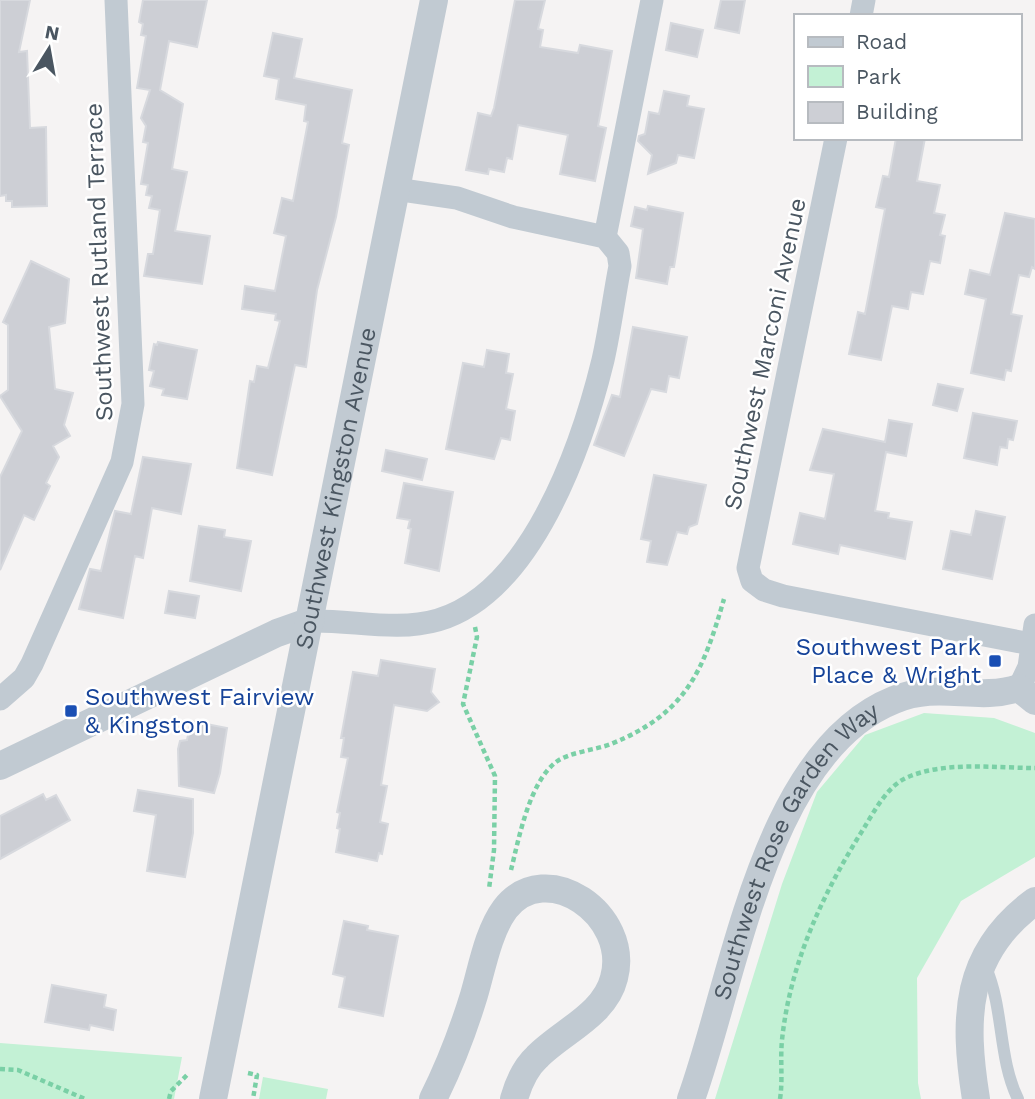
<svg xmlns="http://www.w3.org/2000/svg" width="1035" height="1099" viewBox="0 0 1035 1099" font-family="'Work Sans',sans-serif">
<rect width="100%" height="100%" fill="#f5f3f3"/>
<path fill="#c3f1d5" d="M924 713 994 718 1035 733V857L961 901 917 978 918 1083 921 1099H715L782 884 817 792 865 735Z
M0 1043 182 1057 174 1099H0Z
M263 1077 328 1089 326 1099H259Z"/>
<path fill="#cdcfd5" stroke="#d7d9de" stroke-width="2" d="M0 0H30L19 52 27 51 30 128 46 127 47 206 12 207V201H6V195L0 196Z
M143 0H207L197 47 169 41 160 90 183 104 172 169 187 172 175 231 210 236 202 284 144 276 148 254H153L160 210 149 208 152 196 146 195 148 185 141 184 148 143 143 142 146 126 141 118 150 90 137 88 146 36 141 35 143 24 139 22Z
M515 0H545L538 29 543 30 540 47 578 53 580 45 612 51 598 126 606 128 595 181 560 174 568 135 518 125 512 159 507 158 504 172 489 169 488 174 466 170 478 113 491 116 494 108Z
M721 0H745L739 33 715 28Z
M671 23 703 30 697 57 666 50Z
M273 33 302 39 294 78 352 90 342 143 349 145 336 217 317 290 306 367 295 365 272 475 237 468 250 381 254 382 257 366 268 368 280 321 275 320 276 314 242 309 245 286 275 291 286 236 274 233 282 198 293 201 308 122 304 121 306 105 276 99 279 79 264 76Z
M664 91 689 96 687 106 704 109 694 158 678 155 676 163 648 174 652 155 638 141 639 136 645 134 649 112 659 114Z
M896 138H925L917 181 940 185 934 213 945 215 940 235 945 236 940 263 930 261 923 294 911 292 908 309 892 306 881 360 849 354 858 312 865 314 885 209 876 207 883 176 889 177Z
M648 206 683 213 674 267H670L667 284 636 278 643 229 631 226 635 207 647 210Z
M1005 213 1035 219V269L1032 267 1029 277 1019 275 1011 314 1022 316 1011 371 1006 370 1004 380 971 373 986 299 965 294 970 270 990 275Z
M31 261 69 279 65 323 49 327 55 389 73 393 64 425 70 436 53 446 59 457 46 483 50 486 34 520 24 515 0 570V477L22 431 0 396 8 390V325L3 322Z
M633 327 687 337 679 378 669 376 666 392 651 389 624 456 594 445 612 395 620 397Z
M158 342 197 350 187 399 162 395 164 389 150 386 154 371 149 370 154 344 157 345Z
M487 350 509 354 506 373 513 374 506 409 515 411 510 440 501 438 494 459 446 449 463 363 484 367Z
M938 384 963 389 957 411 933 405Z
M973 413 1017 421 1013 440 1008 439 1007 448 1000 447 997 465 964 458Z
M889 420 912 424 906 456 886 452 875 511 889 513 888 518 912 522 905 559 840 545 838 554 793 544 800 513 825 519 834 474 810 470 823 429 885 442Z
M386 450 427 459 422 480 382 471Z
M143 457 191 464 181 514 152 508 143 558 135 556 123 618 79 609 90 569 101 571 115 511 131 514Z
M654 475 706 485 697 524 689 527 687 534 677 532 667 565 647 562 651 541 641 539Z
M404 483 453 492 439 571 405 563 411 529 408 528 410 520 397 518Z
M976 511 1005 517 992 579 943 569 951 531 971 535Z
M199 526 225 530 224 537 251 541 241 591 190 581Z
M169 591 199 596 195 618 165 613Z
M381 660 435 669 431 692 439 702 427 711 394 705 381 785 387 786 380 822 388 824 382 854 379 853 377 861 336 852 340 829 337 828 340 813 337 812 348 758 341 757 344 738H341L353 672 378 676Z
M191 721 227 728 220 773 214 793 179 786 178 749 180 741 187 740Z
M138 790 193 799V833L185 877 147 871 156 815 134 811Z
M43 794 46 800 56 795 70 820 0 859V816Z
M344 921 368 926 367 930 398 936 383 1016 339 1007 345 977 333 974Z
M52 985 106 995 104 1007 116 1010 113 1030 90 1025 89 1030 45 1022Z"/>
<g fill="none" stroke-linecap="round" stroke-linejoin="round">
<path stroke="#7ad0a6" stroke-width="4.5" stroke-dasharray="5 3.5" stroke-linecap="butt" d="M475 627 477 637 463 704 495 776 494 850 489 889
M511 870C519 838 529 783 556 762 569 752 596 750 611 744 687 713 703 671 724 599
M0 1069 18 1070 85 1099
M248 1073 257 1075 253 1099
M169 1099 171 1091 188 1074
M780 1099C783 1080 780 1060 782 1040 790 963 823 893 864 828 875 810 888 785 908 777 946 761 995 768 1035 768"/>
<path stroke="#c1cad2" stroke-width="12" d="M986 968C1004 1009 998 1058 1018 1099"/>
<path stroke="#c1cad2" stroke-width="23" d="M861 16 864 0
M836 138 748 568 752 581 764 590 783 596 1031 644
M605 237 652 0
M311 621C353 620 397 632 438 620 532 592 582 446 603 360 610 329 614 297 620 266L618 253 605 237 513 217 457 198 395 189
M1019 688 1029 667 1035 625
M0 699 24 678 32 664 122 462 133 404 116 0"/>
<g stroke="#c1cad2" stroke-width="28">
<path d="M0 766 277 633 311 621"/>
<path id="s1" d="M213 1099 434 0"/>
<path d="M433 1099C450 1065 463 1031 474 995 482 968 488 932 505 909 546 856 631 915 614 978 605 1015 561 1032 537 1057 526 1067 518 1085 514 1099"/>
<path id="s2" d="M691 1099C734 981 764 752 894 700 940 681 975 702 1019 688L1035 701"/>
<path d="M976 1099C963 1018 964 953 1035 901"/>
</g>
</g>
<g fill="#1a4fb4" stroke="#fff" stroke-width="2.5">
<rect x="988" y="654" width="14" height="14" rx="3.5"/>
<rect x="64" y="704" width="14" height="14" rx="3.5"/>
</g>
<g text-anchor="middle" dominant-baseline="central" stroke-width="5" stroke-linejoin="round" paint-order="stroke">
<g font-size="24" fill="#4a5661" stroke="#fff">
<text transform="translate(99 262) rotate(-92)">Southwest Rutland Terrace</text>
<text transform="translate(765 354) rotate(-78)">Southwest Marconi Avenue</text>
<text stroke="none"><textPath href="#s1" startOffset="623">Southwest Kingston Avenue</textPath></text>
<text stroke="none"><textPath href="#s2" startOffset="273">Southwest Rose Garden Way</textPath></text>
</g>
<g font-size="24" fill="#164399" stroke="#fff" text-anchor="end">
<text x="981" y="647">Southwest Park<tspan x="981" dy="28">Place &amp; Wright</tspan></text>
<text x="85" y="697" text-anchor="start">Southwest Fairview<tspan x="85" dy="28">&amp; Kingston</tspan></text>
</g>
</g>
<rect x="794" y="14" width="228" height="126" fill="#ffffff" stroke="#b7bbc0" stroke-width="2"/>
<rect x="808" y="37" width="35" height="10" fill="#c1cad2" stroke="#b7bbc0" stroke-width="2"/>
<text x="856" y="49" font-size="21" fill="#4a5661">Road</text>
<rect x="808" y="66" width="35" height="21" fill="#c3f1d5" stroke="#b7bbc0" stroke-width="2"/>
<text x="856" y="84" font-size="21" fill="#4a5661">Park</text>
<rect x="808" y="102" width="35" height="21" fill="#cdcfd5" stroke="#b7bbc0" stroke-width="2"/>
<text x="856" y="119" font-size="21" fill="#4a5661">Building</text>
<g transform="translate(49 49) rotate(11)" stroke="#ffffff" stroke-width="5" paint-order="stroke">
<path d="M0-5L12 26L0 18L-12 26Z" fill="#4a5661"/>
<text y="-10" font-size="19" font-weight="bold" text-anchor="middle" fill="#4a5661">N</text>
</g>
</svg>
